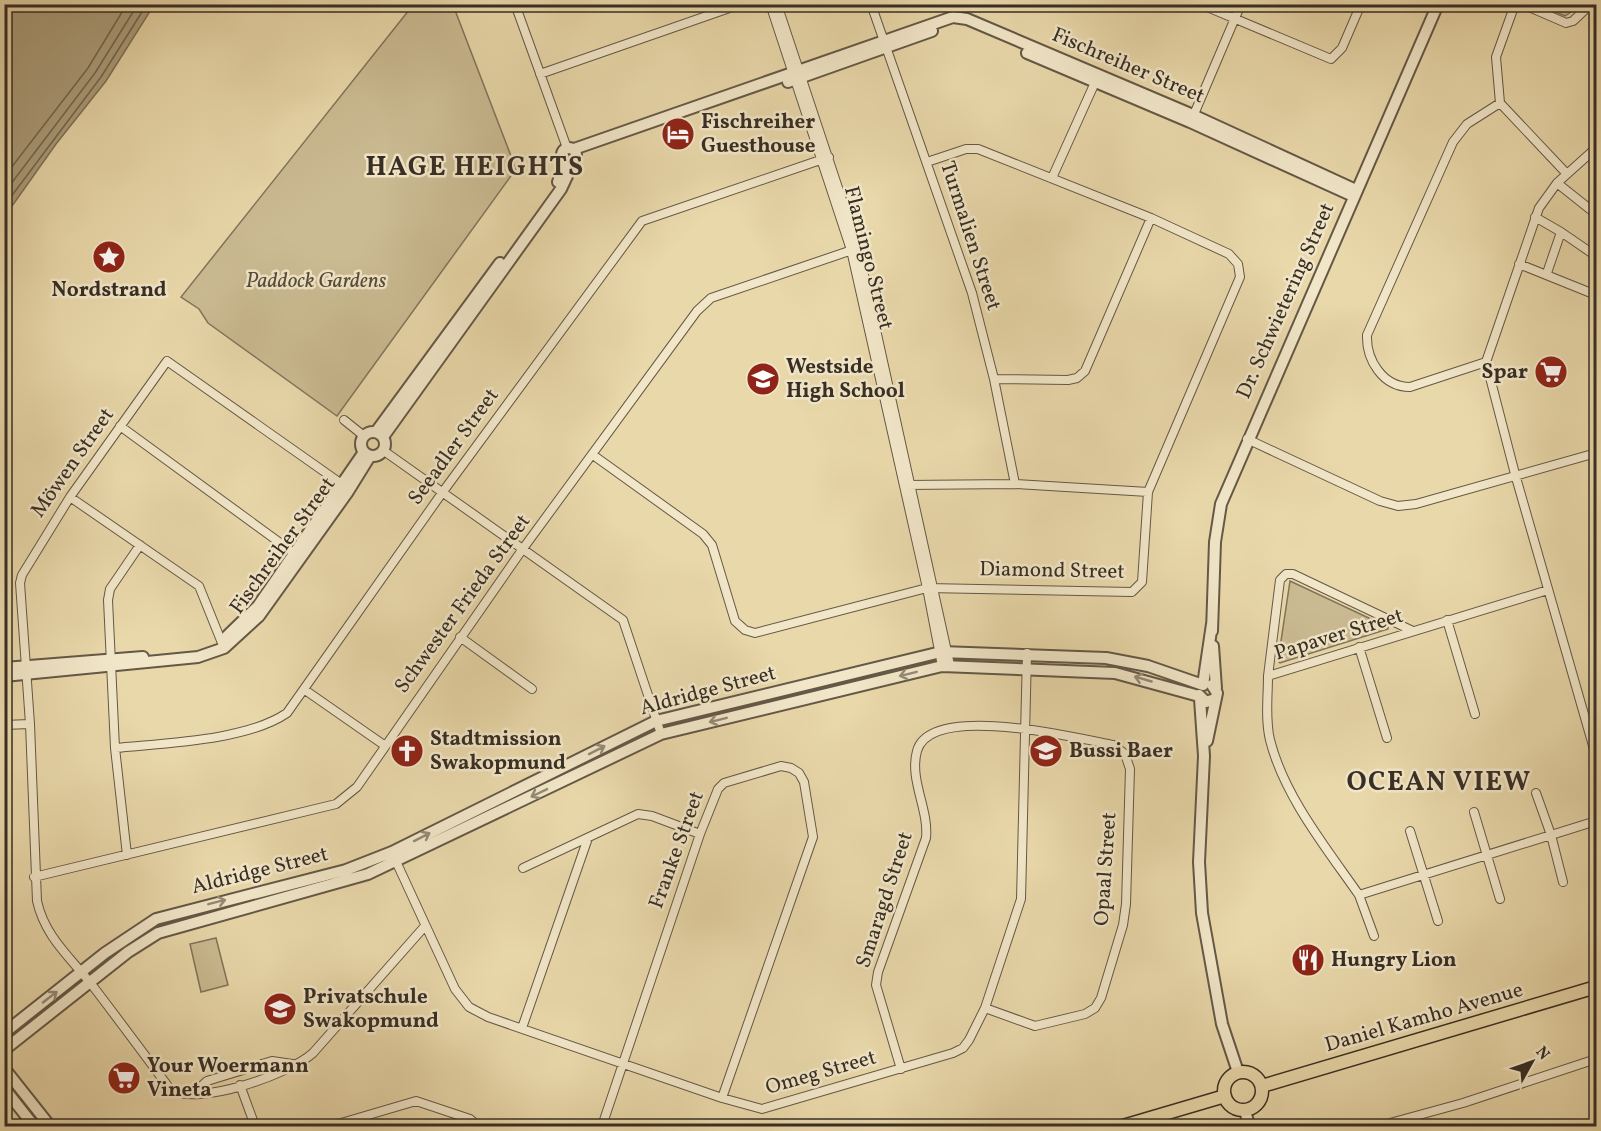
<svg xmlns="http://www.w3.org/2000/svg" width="1601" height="1131" viewBox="0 0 1601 1131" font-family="Vollkorn,serif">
<rect width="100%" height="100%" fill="#e9d8aa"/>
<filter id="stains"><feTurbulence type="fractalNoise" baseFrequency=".00333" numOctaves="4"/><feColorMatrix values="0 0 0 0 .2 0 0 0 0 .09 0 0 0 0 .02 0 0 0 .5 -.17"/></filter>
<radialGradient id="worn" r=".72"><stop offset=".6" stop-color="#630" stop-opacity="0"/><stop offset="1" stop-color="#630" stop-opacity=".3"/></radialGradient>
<path fill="#cbbb93" stroke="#81745c" stroke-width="1.5" d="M413 5H453L516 169 337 416 208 323 199 309 181 297Z
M1538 5H1581L1565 16Z
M1290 581 1388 627V629L1280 663 1278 661Z
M216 938 228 985 201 992 190 944Z"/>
<path fill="#ac9e7c" stroke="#7d7159" stroke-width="1.5" d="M5 4 154 5 106 81 56 144 5 216Z"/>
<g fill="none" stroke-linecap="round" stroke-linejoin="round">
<path stroke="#726650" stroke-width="1.5" d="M4 177 88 68 127 4
M4 193 95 73 138 4
M4 206 101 77 147 4"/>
<defs>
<path id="minor" d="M515 4 567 148
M770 4 851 250 927 588 942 666
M777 4 858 248 950 665
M871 4 972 293 994 379 1015 484
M1200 4 1331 59 1342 48 1361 4
M1515 4 1496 57 1500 103 1567 174
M1522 4 1566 23 1573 21 1591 4
M540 74 741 4
M1192 119 1241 4
M1596 148 1557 183 1539 208 1486 362 1515 474 1596 756
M1052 178 1097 78
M1557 183 1596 214
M1535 217 1561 232
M1519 264 1596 295
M1547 273 1561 232 1596 256
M1486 362 1410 387C1383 387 1366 360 1367 335L1453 142 1467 124 1500 103
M994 379 1068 380 1077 378 1085 371 1151 218
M344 420 364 436
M120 426 298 556
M1247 439 1380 501 1398 506 1416 504 1596 453
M384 451 623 620 661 734
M593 455 703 534 712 545 735 621 745 630 755 633 927 588 1132 592 1142 582 1148 492 1240 277 1238 264 1229 254 1151 218 978 149H966L927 162
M906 485 1015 484 1148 492
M346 487 167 361 70 497 22 575 20 583 30 724 37 901C45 937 70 957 92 985 118 1019 144 1054 170 1089 197 1107 290 1074 313 1053L425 926
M70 497 199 586 224 648
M1548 590 1268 676C1268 697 1265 719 1270 740 1284 796 1327 849 1359 895L1596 821
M1447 620 1475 714
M460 637 532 689
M1359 647 1387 738
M1268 676 1280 580 1286 574H1293L1413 631
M305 690 384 745
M4 725 30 724
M115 748C164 743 246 741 287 713L442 493 642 221 829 157
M1536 793 1551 835 1563 882
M1474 812 1500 899
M1410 831 1438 921
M127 855 115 748 108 600 110 589 140 545
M394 857 455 989 469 1007 488 1017 722 1098 762 1109 953 1053 963 1048 969 1040 985 1008 1021 899 1027 653
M523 868 638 814 652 816 700 834
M34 877 336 804 357 787 522 550 697 311 711 298 858 248
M1359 895 1374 936
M522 1028 588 838
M901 1069 876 985 878 972 926 838C929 809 909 780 917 751 930 702 1077 738 1113 745L1125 754 1130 769 1126 904 1123 925 1101 998 1095 1008 1085 1014 1035 1026 985 1008
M240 1085 255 1126
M193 1094 207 1081 272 1061 299 1065
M331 1126 416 1101 470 1119 478 1126
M602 1126 700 834 718 789 724 783 781 766 791 768 799 773 804 782 813 837 722 1098
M1379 1126 1463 1103 1596 1059"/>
<path id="tertiary" d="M1027 53 1190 122 1353 196
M788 82 932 31
M562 155a7 7 0 1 1 14 0a7 7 0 1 1-14 0Z
M574 149 953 17 967 19 1193 115 1356 190
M558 182 565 160
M361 444a12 12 0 1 1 24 0a12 12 0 1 1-24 0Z
M376 432 500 263
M383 437 561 189 574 161
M1212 631 1215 542 1221 504 1438 4
M227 636 258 606 364 452
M1213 646 1216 688
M4 668 143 657
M4 676 198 657 224 648 259 616 347 493 370 456
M1199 695 1206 702 1215 699
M1200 699 1204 756 1199 862 1202 913 1222 1024 1238 1072
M1207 741 1217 693 1212 685
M4 1033 105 953 156 919 346 870 392 852 656 721 941 652 1106 658 1148 666 1203 685 1212 624
M4 1050 128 952 158 933 368 874 661 734 942 666 1115 673 1199 696
M4 1068 50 1126
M4 1088 34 1126
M1245 1110 1249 1126"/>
<path id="primary" d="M1224 1091a19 19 0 1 1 38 0a19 19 0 1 1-38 0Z
M1262 1086 1596 987
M1123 1126 1225 1096"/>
</defs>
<use href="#minor" stroke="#645846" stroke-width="10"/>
<use href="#tertiary" stroke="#645846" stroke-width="14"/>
<use href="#primary" stroke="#372e24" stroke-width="15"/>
<use href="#minor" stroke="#f1e6c8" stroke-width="8"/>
<use href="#tertiary" stroke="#f1e6c8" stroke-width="10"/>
<use href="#primary" stroke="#e9d8aa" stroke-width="12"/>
</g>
<defs><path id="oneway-shaft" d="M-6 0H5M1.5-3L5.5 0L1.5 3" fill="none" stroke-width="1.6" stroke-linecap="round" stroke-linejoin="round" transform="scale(1.5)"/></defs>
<g stroke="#948a76">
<use href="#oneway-shaft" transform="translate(908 674) rotate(166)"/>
<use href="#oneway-shaft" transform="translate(1143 679) rotate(-164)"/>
<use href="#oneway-shaft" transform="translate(718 720) rotate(166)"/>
<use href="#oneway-shaft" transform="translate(597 750) rotate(-27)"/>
<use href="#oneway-shaft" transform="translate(539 793) rotate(154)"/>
<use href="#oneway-shaft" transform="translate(422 837) rotate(-27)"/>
<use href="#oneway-shaft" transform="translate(217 902) rotate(-14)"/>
<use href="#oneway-shaft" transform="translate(50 997) rotate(-38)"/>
</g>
<defs>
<symbol id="hotel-disc" viewBox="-11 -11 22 22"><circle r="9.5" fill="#8f2418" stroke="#f1e6c8"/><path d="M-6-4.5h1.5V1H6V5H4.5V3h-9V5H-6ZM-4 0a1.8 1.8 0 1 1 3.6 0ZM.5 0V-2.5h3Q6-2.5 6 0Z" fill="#fff"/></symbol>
<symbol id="sight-disc" viewBox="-11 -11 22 22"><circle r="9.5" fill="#8f2418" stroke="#f1e6c8"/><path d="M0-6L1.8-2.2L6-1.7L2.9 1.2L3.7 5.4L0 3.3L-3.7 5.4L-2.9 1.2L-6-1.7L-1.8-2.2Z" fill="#fff"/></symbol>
<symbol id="supermarket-disc" viewBox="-11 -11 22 22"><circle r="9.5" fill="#8f2418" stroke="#f1e6c8"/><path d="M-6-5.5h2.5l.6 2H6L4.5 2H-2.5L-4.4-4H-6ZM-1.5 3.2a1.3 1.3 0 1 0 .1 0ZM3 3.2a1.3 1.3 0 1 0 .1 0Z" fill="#fff"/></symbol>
<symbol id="school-disc" viewBox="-11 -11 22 22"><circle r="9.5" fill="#8f2418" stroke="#f1e6c8"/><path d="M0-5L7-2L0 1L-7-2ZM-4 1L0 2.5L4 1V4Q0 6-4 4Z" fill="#fff"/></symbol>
<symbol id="church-disc" viewBox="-11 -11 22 22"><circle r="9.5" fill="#8f2418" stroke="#f1e6c8"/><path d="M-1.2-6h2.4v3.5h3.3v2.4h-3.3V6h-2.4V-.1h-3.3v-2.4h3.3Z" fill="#fff"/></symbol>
<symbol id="restaurant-disc" viewBox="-11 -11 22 22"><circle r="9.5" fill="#8f2418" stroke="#f1e6c8"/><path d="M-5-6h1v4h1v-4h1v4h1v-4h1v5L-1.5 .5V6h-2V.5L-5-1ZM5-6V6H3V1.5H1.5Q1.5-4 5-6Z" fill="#fff"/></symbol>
</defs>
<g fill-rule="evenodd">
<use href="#hotel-disc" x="659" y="115" width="38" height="38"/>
<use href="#sight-disc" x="90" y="238" width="38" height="38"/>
<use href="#supermarket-disc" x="1532" y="353" width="38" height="38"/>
<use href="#school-disc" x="744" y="360" width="38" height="38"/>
<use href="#church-disc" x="388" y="732" width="38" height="38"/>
<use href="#school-disc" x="1027" y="732" width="38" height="38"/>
<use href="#restaurant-disc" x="1289" y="941" width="38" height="38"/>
<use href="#school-disc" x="261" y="990" width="38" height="38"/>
<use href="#supermarket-disc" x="105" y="1059" width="38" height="38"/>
</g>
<g text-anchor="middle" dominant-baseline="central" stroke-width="5" stroke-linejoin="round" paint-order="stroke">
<g font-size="21" fill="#372e24" stroke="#f1e6c8">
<text transform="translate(1128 66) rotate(23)">Fischreiher Street</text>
<text transform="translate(970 236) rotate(72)">Turmalien Street</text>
<text transform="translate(868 258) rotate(76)">Flamingo Street</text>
<text transform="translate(1286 301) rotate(-66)">Dr. Schwietering Street</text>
<text transform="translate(454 447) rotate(-54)">Seeadler Street</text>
<text transform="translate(73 463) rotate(-55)">Möwen Street</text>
<text transform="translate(283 546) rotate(-54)">Fischreiher Street</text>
<text transform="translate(1052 571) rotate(1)">Diamond Street</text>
<text transform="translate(463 604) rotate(-54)">Schwester Frieda Street</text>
<text transform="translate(1339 635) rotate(-17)">Papaver Street</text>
<text transform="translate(708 691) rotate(-15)">Aldridge Street</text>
<text transform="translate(677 850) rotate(-70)">Franke Street</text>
<text transform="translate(1106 869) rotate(-86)">Opaal Street</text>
<text transform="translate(260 871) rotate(-14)">Aldridge Street</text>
<text transform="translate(885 900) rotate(-72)">Smaragd Street</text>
<text transform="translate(1424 1018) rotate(-16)">Daniel Kamho Avenue</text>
<text transform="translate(821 1073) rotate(-16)">Omeg Street</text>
</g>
<g font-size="21" font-weight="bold" fill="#372e24" stroke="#f1e6c8" text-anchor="start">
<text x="701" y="122">Fischreiher<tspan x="701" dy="24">Guesthouse</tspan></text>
<text x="109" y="290" text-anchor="middle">Nordstrand</text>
<text x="786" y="367">Westside<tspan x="786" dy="24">High School</tspan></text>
<text x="1528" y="372" text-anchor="end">Spar</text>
<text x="430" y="739">Stadtmission<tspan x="430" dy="24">Swakopmund</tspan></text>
<text x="1069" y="751">Bussi Baer</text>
<text x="1331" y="960">Hungry Lion</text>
<text x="303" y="997">Privatschule<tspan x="303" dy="24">Swakopmund</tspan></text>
<text x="147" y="1066">Your Woermann<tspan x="147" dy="24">Vineta</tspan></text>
</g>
<g font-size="21" font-style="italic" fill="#554a3a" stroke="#f1e6c8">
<text x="316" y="281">Paddock Gardens</text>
</g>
<g font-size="27" font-weight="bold" letter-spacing="1.5" fill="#372e24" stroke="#f1e6c8">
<text x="475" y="168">HAGE HEIGHTS</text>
<text x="1439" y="783">OCEAN VIEW</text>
</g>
</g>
<rect width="1601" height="1131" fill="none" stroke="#e9d8aa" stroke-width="24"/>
<rect x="6" y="6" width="1589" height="1119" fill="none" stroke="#372e24" stroke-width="3"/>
<rect x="12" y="12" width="1577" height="1107" fill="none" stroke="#372e24" stroke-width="1.5"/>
<g transform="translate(1532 1062) rotate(50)" stroke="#f1e6c8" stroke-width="4.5" paint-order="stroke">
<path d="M0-4.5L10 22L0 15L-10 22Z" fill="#372e24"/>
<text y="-9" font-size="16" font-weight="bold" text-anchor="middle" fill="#372e24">N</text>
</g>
<rect width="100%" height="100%" filter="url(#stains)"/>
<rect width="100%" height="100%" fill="url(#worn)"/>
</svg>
